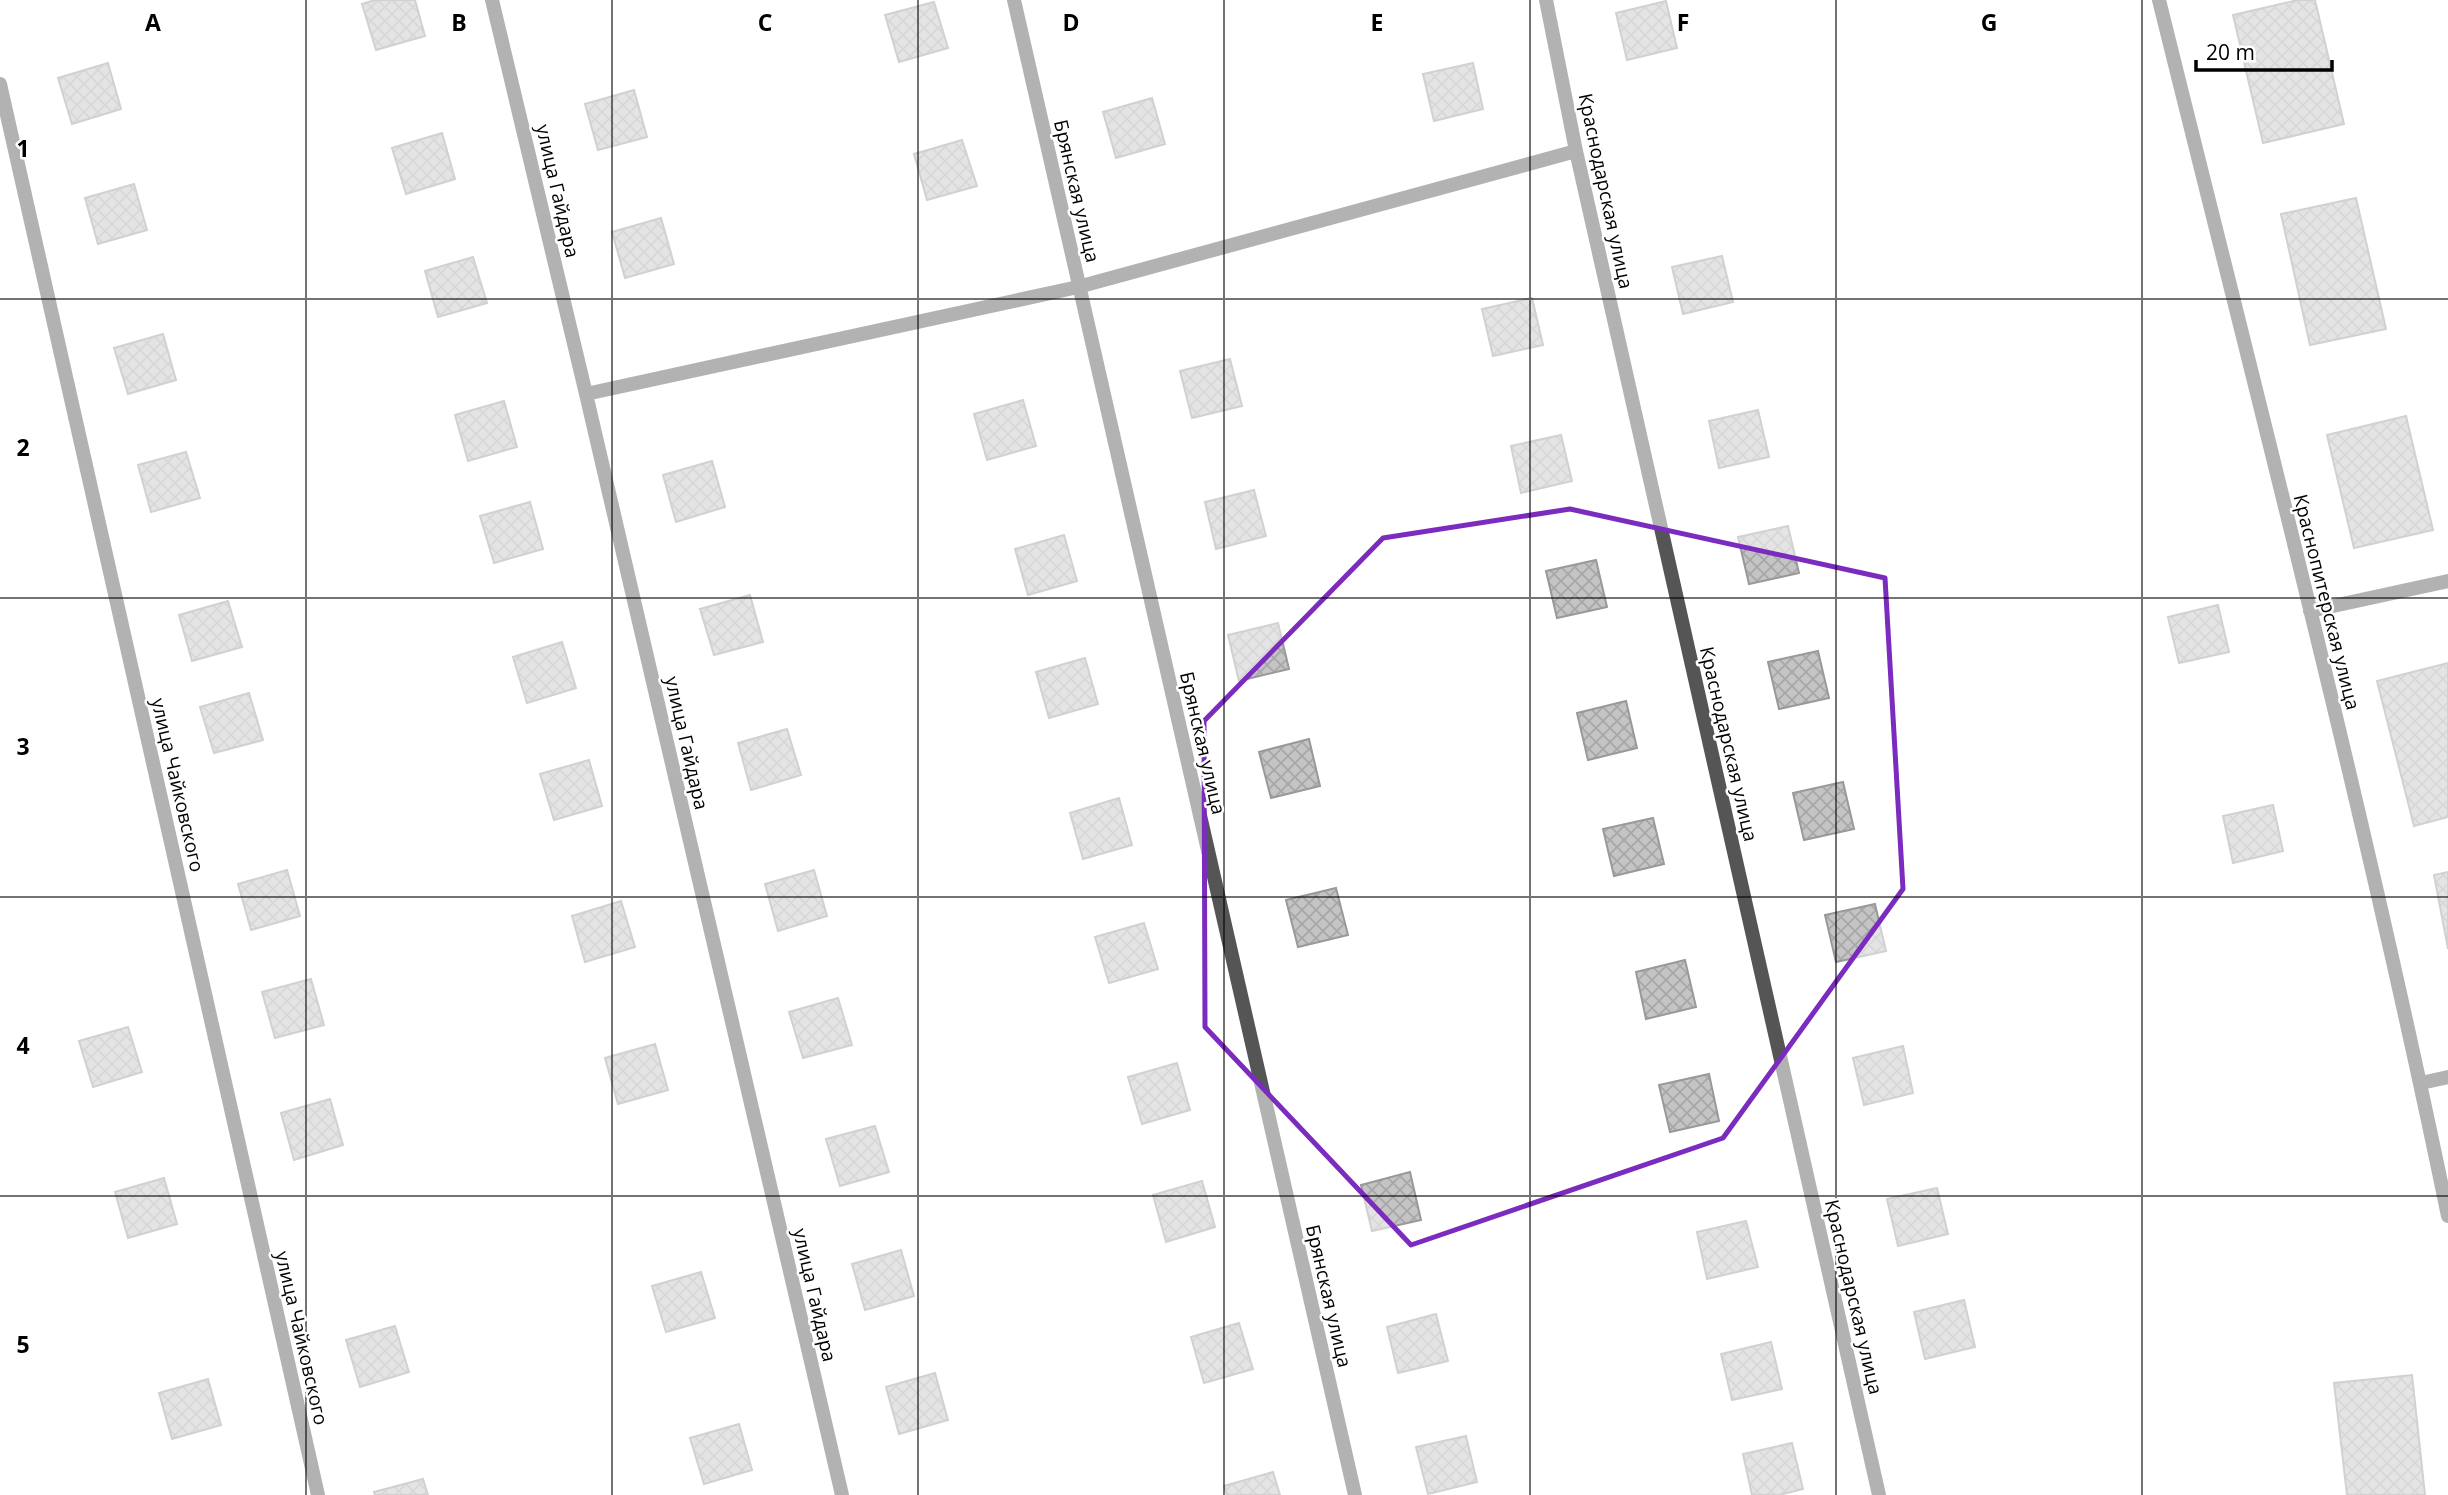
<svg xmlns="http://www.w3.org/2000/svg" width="2448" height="1495" viewBox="0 0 2448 1495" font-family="'Open Sans',sans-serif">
<defs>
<pattern id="building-cross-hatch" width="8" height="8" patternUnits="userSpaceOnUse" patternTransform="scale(1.75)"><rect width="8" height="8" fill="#c4c4c4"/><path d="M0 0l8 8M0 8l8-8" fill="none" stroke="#a7a7a7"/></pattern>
</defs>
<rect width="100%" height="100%" fill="#fff"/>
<path fill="url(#building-cross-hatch)" stroke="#999" stroke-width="2" d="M375 0H415L425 36 376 50 362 4Z
M2298 0H2315L2344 124 2263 143 2233 15Z
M1666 1 1677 48 1627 60 1616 13Z
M934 2 948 48 899 62 885 15Z
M108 63 121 109 72 124 58 78Z
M1473 63 1483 109 1434 121 1423 74Z
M634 90 647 137 598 150 585 104Z
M1152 98 1165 144 1116 158 1103 112Z
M442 133 455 179 406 194 392 148Z
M962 140 977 186 927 200 914 154Z
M134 184 147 230 98 244 85 198Z
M2356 198 2386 329 2310 345 2281 214Z
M661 218 674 264 625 278 612 232Z
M1722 256 1733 302 1683 314 1672 267Z
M473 257 487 303 438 317 425 271Z
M1532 298 1543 345 1493 356 1482 309Z
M163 334 176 380 128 394 114 348Z
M1230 359 1242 406 1192 418 1180 371Z
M1023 400 1036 446 987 460 974 414Z
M504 401 517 447 468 461 455 415Z
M1758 410 1769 457 1719 468 1709 421Z
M2406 416 2433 530 2354 548 2327 435Z
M1561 435 1572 481 1521 493 1511 446Z
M186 452 200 498 151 512 138 465Z
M712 461 725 507 676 522 663 475Z
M1254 490 1266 536 1216 549 1205 502Z
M530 502 543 549 494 563 480 516Z
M1788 526 1799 573 1749 584 1738 537Z
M1064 535 1077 581 1028 595 1015 549Z
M1596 560 1607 607 1557 618 1546 571Z
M750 595 763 642 714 655 700 609Z
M228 601 242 647 192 661 179 615Z
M2218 605 2229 652 2179 663 2168 617Z
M1278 623 1289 669 1239 681 1228 635Z
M562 642 576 688 527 703 513 657Z
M1818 651 1829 698 1779 709 1768 662Z
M1085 658 1098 704 1049 718 1036 672Z
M2448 663V817L2414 826 2377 681Z
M249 693 263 740 214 753 200 707Z
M1626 701 1637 748 1588 760 1577 713Z
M787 729 801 775 751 790 738 743Z
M1309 739 1320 786 1271 798 1259 752Z
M589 760 602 806 554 820 540 774Z
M1843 782 1854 829 1804 840 1793 793Z
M1119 798 1132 845 1083 859 1070 813Z
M2273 805 2283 851 2233 863 2223 816Z
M1653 818 1664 864 1614 876 1603 829Z
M287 870 300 916 251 930 238 884Z
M814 870 827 916 778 931 765 884Z
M2448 872V949L2434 875Z
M1336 888 1348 935 1298 947 1286 900Z
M621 901 635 947 585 962 572 916Z
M1875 904 1886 951 1836 962 1825 915Z
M1144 923 1158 969 1109 983 1095 937Z
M1685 960 1696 1007 1646 1019 1636 972Z
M311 979 324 1025 275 1038 262 992Z
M838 998 852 1045 803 1058 789 1012Z
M128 1027 142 1072 93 1087 79 1041Z
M655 1044 668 1090 618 1104 605 1058Z
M1903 1046 1913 1093 1864 1105 1853 1058Z
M1177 1063 1190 1110 1142 1124 1128 1077Z
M1709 1074 1719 1121 1670 1132 1659 1085Z
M330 1099 343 1145 294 1160 281 1113Z
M875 1126 889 1172 840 1186 826 1139Z
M1410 1172 1421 1220 1372 1231 1361 1185Z
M164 1178 177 1224 128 1238 115 1192Z
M1202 1181 1215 1227 1166 1242 1153 1195Z
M1937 1188 1948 1234 1898 1246 1887 1199Z
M1746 1221 1758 1267 1707 1279 1697 1232Z
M901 1250 914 1296 865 1310 852 1264Z
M701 1272 715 1318 666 1332 652 1286Z
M1964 1300 1975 1347 1925 1359 1914 1312Z
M1436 1314 1448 1361 1398 1373 1387 1327Z
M1239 1323 1253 1369 1204 1383 1191 1337Z
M395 1326 409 1372 360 1387 346 1340Z
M1771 1342 1782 1389 1732 1400 1721 1354Z
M935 1373 948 1420 899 1434 886 1387Z
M2412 1375 2425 1495H2347L2334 1383Z
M208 1379 221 1425 172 1439 159 1393Z
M739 1424 752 1470 704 1484 690 1438Z
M1466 1436 1477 1482 1428 1494 1416 1447Z
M1792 1443 1803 1489 1779 1495H1752L1743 1454Z
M1273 1472 1280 1495H1227L1224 1486Z
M423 1479 428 1495H375L374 1492Z"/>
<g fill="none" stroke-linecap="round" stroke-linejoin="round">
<path stroke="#555" stroke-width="14" d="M492 0 586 394 842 1495
M1014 0 1355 1495
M1546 0 1576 151 1879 1495
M2159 0C2259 404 2364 808 2448 1216
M0 84 318 1495
M586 394 1078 287 1576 151
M2310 611 2448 581
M2421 1083 2448 1077"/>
</g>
<path d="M0 0H2448V1495H0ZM1570 509 1885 578 1903 889 1723 1138 1411 1245 1205 1027 1204 721 1383 538Z" fill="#fff" fill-opacity=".55" fill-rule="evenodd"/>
<path fill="none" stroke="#7b2cbf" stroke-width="5" stroke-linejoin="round" d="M1570 509 1885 578 1903 889 1723 1138 1411 1245 1205 1027 1204 721 1383 538Z"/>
<path fill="none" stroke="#000" stroke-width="2" stroke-opacity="0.55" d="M306 0V1495M612 0V1495M918 0V1495M1224 0V1495M1530 0V1495M1836 0V1495M2142 0V1495M0 299H2448M0 598H2448M0 897H2448M0 1196H2448"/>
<g text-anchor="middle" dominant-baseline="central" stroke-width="5" stroke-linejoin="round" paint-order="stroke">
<g font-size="19" fill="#000" stroke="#fff">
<text transform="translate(558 191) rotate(77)">улица Гайдара</text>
<text transform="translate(1077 191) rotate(77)">Брянская улица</text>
<text transform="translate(1606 191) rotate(78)">Краснодарская улица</text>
<text transform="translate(2327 602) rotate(76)">Краснопитерская улица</text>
<text transform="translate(687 743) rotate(77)">улица Гайдара</text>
<text transform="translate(1203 743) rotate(77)">Брянская улица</text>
<text transform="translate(1729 744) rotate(77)">Краснодарская улица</text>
<text transform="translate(178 785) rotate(77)">улица Чайковского</text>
<text transform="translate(815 1295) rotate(77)">улица Гайдара</text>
<text transform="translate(1329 1296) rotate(77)">Брянская улица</text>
<text transform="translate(1854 1297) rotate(77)">Краснодарская улица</text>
<text transform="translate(302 1338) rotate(77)">улица Чайковского</text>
</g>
</g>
<g font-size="23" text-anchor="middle" font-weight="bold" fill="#000" stroke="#fff" stroke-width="5" stroke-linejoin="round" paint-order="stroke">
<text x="153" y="31">A</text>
<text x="459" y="31">B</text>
<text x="765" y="31">C</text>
<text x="1071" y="31">D</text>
<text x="1377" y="31">E</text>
<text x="1683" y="31">F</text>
<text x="1989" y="31">G</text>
<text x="23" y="157">1</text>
<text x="23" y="456">2</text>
<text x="23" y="755">3</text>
<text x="23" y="1054">4</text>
<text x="23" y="1353">5</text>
</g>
<path d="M2196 60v10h136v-10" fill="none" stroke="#000000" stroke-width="3.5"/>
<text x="2206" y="60" font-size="21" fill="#000000" stroke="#ffffff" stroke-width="5" paint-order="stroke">20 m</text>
</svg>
